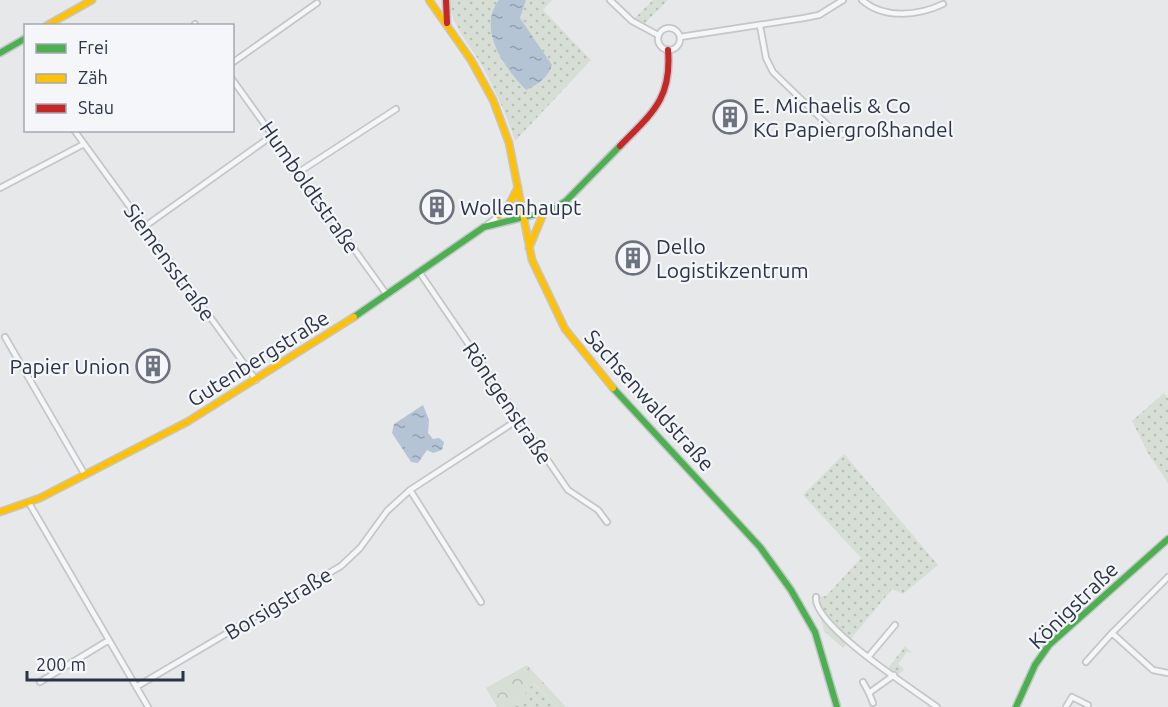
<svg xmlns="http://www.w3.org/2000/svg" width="1168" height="707" viewBox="0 0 1168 707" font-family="Ubuntu,sans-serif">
<defs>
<pattern id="grass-dots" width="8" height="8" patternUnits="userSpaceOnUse" patternTransform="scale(1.5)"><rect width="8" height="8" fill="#d6ded6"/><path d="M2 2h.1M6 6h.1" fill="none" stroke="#b8bfb9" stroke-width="1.8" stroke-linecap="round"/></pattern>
<pattern id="forest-crowns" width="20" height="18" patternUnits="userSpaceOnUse" patternTransform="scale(1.5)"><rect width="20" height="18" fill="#d6ded6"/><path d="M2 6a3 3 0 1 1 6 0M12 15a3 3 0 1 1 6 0" fill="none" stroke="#b8bfb9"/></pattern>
<pattern id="water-ripples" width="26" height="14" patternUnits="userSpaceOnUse" patternTransform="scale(1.5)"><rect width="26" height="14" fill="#b4c4d5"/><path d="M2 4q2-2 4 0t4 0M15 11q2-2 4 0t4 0" fill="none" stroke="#93a0af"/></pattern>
</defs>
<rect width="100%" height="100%" fill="#e6e8ea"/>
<path fill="url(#grass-dots)" d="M449 0H499C476 29 505 69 526 90L552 65 520 18 526 0H552L543 10 591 60 515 141C507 116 496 92 484 69 472 47 450 25 449 0Z
M653 0H668L641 27 632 21Z
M1164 393 1168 398V483L1149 455 1132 421Z
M844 454 938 565 903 594 892 589 843 648 824 631 816 597 826 596 861 558 803 495Z
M905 646 912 653 907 652 898 664 904 669 897 677 887 670Z
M533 683 556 707H519L517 704Z"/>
<path fill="url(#forest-crowns)" d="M527 665 566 707H556L534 683 517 704 519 707H497L486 688Z"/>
<path fill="url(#water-ripples)" d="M499 0H526L520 18 552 65C548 78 538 84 526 90 505 69 476 29 499 0Z
M423 405 429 420 428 433 433 439 439 438 444 442 442 450 433 453 427 450 418 463 411 462 392 433 394 424Z"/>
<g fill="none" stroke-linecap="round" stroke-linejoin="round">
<defs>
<path id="street" d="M610 0 632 21 658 35
M862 0C883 19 918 16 943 4
M195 24 196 26
M760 26 766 58 773 72 837 134 851 135
M658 39a11 11 0 1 1 22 0a11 11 0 1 1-22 0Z
M680 37 804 18 819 15 843 0
M232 63 317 3
M232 79 387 295
M74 130 256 380
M299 172 396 109
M0 188 84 144
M488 224 499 216 557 206
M144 227 273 135
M420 273 568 490 598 510 607 522
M5 337 85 475
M410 490 481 602
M29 503 148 707
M1168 577 1112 633 1153 670 1168 673
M816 597C812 625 914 690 937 707
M869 656 895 625
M1086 662 1112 633
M40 682 109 640
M863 682 869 693
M136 687 341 566 360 548 387 511 410 490 519 419
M873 703 869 693 894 675
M1066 707 1072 697 1088 705"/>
<path id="fast" d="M0 53 26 38
M354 317 484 227 552 210 566 201 620 146
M613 388 760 547 791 590 815 632 837 707
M1016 707 1035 665 1049 645 1168 539"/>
<path id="slow" d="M429 0 471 60 493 100 509 143 532 260 565 329 613 388
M46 26 92 0
M499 216 507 209 518 187
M529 248 544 212
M0 512 40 498 187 422 354 317"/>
<path id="jam" d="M446 0 447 23
M620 146C652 113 672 99 668 50"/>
</defs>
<use href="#street" stroke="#c4c6c8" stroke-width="8"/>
<use href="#fast" stroke="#c4c6c8" stroke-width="9"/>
<use href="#slow" stroke="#c4c6c8" stroke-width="9"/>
<use href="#jam" stroke="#c4c6c8" stroke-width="9"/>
<use href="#street" stroke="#f5f6f7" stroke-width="4.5"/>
<use href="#fast" stroke="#4caf50" stroke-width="6"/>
<use href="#slow" stroke="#ffc107" stroke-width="6"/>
<use href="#jam" stroke="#c62828" stroke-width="6"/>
</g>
<defs>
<symbol id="building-ring" viewBox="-11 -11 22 22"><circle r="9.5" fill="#f4f6f9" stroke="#6c737f" stroke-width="1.5"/><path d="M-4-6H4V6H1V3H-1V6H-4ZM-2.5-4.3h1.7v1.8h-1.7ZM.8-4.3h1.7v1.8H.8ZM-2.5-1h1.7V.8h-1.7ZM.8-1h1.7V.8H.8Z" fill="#6c737f"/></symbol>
</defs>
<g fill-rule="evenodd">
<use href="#building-ring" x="711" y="98" width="38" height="38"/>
<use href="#building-ring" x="418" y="188" width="38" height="38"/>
<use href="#building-ring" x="614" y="239" width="38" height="38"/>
<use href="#building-ring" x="134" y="347" width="38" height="38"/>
</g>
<g text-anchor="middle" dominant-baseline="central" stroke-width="4.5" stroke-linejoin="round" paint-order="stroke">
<g font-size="21" fill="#2b3445" stroke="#f4f6f9" text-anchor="start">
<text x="753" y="105">E. Michaelis &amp; Co<tspan x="753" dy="24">KG Papiergroßhandel</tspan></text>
<text x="460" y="207">Wollenhaupt</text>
<text x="656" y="246">Dello<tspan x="656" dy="24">Logistikzentrum</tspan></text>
<text x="130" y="366" text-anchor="end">Papier Union</text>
</g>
<g font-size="21" fill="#2b3445" stroke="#f4f6f9">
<text transform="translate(310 187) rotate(55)">Humboldtstraße</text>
<text transform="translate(170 262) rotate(54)">Siemensstraße</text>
<text transform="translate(258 358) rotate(-32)">Gutenbergstraße</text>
<text transform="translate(650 400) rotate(48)">Sachsenwaldstraße</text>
<text transform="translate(508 403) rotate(56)">Röntgenstraße</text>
<text transform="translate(278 603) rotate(-31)">Borsigstraße</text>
<text transform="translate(1073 605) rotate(-44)">Königstraße</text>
</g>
</g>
<rect x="24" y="24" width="210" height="108" fill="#f4f6f9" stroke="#a4a8b1" stroke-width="1.5"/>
<rect x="36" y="44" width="30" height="9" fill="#4caf50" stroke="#a4a8b1" stroke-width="1.5"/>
<text x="78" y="54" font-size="18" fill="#2b3445">Frei</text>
<rect x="36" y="74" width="30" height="9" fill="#ffc107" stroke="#a4a8b1" stroke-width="1.5"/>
<text x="78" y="84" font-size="18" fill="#2b3445">Zäh</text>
<rect x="36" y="104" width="30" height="9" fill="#c62828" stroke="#a4a8b1" stroke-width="1.5"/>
<text x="78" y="114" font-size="18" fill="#2b3445">Stau</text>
<path d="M27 671v9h156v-9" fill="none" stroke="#2b3445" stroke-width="3"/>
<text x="36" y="671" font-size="18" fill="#2b3445" stroke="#f4f6f9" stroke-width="4.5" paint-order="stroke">200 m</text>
</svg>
